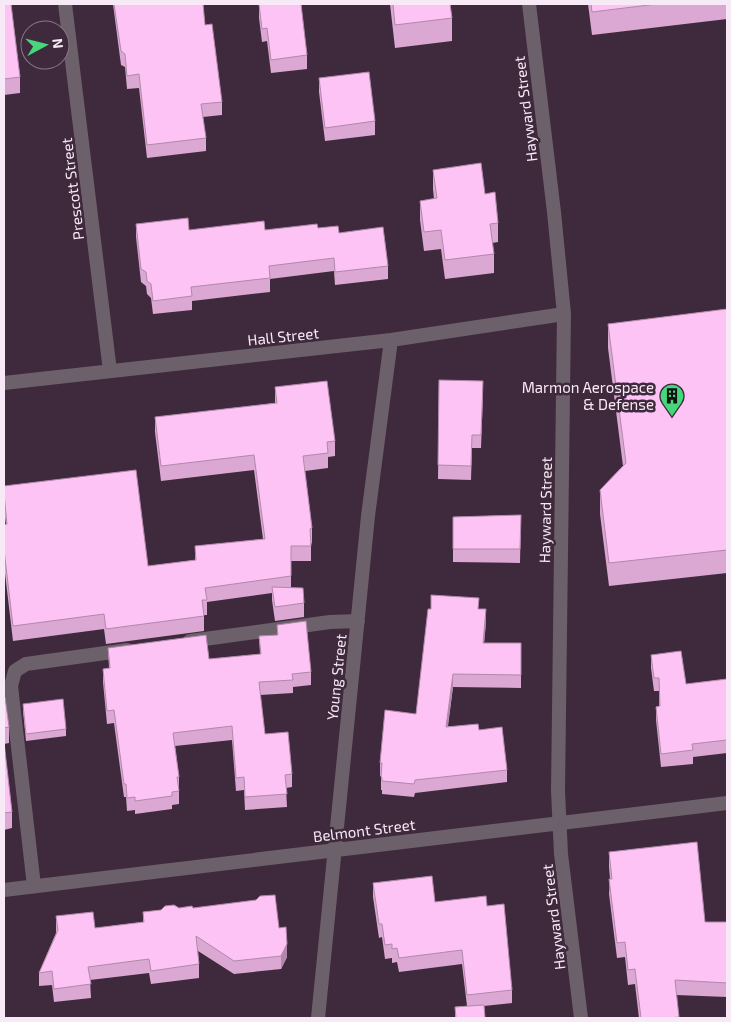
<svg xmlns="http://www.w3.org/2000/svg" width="731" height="1022" viewBox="0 0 731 1022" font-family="'Exo 2',sans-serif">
<rect width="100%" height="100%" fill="#3f293c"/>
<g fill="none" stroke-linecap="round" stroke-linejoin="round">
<path stroke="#6c606a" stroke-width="14" d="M65 4 110 371
M529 4 554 212 564 314 558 791 561 854 581 1018
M4 383 391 340 564 314
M190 641 330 622 358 621
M34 886 11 686 15 671 26 664 127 650
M4 890 727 803
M318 1018 368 516 391 340"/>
</g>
<path fill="#daa8d2" d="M4 4 20 77V93L4 95Z
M113 4H203L205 25 222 102V115L203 117 206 138V151L147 158 139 88 127 89 125 67 121 65Z
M259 4 307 55V69L271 73 267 41 262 42 259 18Z
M390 4H450L452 18V41L395 48Z
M588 4H727V19L592 35Z
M319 78 375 121V135L325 141 319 92Z
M433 170 485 194 498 223V242L492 243 494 254V273L445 279 441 249 424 251 420 220V201L434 199 433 189Z
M136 224 189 230H265L318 228 339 233 388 266V279L335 285 334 271 270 279V292L192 301V310L153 314 151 298 147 294 146 286 141 282 136 237Z
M727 309V573L609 586 600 514V490L623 466 608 348V324Z
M439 380 483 394 481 448H472L471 480 438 479Z
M275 387 335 441V456L328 457V468L305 471 312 528V543L311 544V561H291V588L304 603V617L275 621 272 600V593L207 602V615H204V631L106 644 104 629 13 641 4 565V525H6L4 509V486L148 566 195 560V546L263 539 254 470 161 481 155 432V417L275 403Z
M521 515 520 563 453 562V517Z
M479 609 486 622 484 643H521V688L453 687 448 726 479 730 507 770V782L415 793 414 797 382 794V790H381V776H380V763L416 714Z
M277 625 311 672V685L293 687V693L260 695 265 734 292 774V787L286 788 287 807 245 810 244 790 236 791 232 740 175 746 179 777V804L172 805V809L135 814V810L127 811 126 797H124L114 723 107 724 103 682V669L109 668 108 648 209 659 260 654 259 636 277 635Z
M651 655 686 684 727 679V753L693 757V764L661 767 656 720V707L659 706V691H654L651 668Z
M4 697 9 727V743L4 744 12 812V828L4 830Z
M23 704 66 729V736L26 741 23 711Z
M609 852 705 922H727V1006V997L676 995 679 1018H639L635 984 628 985 625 957 617 958 609 894 610 879 609 867Z
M373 883 435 902 487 906 512 990V1003L484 1006 485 1018H455V1007L467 1006 462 964 399 972 397 962 392 963V958L385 959 382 937 379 938 373 897Z
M179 908H193L279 928 287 957 281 969 234 974 198 951 199 964V978L151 984 149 973 90 980 91 998 54 1002 52 985 39 986V973L56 933V916L95 928 143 922V912Z"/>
<path fill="#b188ab" d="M486 609V622L483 655V643Z
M453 674V687L446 739V727Z
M287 944V957L281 969V956Z"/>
<path fill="#fdc3f4" stroke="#b188ab" d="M4 4H11L20 77 4 79Z
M114 4H203L205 25 212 24 222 102 201 104 206 138 147 145 139 74 127 76 125 54 121 51Z
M259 4H301L307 55 271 60 267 28 262 29Z
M393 4H450L452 18 395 25Z
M591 4H657L592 12Z
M369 72 375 121 325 128 319 78Z
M481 163 485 194 495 192 498 223 490 224 494 254 445 260 441 230 424 232 420 201 437 198 433 170Z
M188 218 189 230 264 221 265 230 317 224 318 228 338 226 339 233 383 227 388 266 335 272 334 258 269 266 270 278 191 287 192 296 153 301 151 284 147 281 146 272 141 269 136 224Z
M727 309V550L609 563 600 490 626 463 608 324Z
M439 380 483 381 481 435H472L471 466 438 465Z
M327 381 335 441 327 442 328 453 303 456 312 528 310 529 311 546H291V576L205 588 207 600H202L204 616 106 629 104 614 13 626 4 550V525L7 524 4 494V486L136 470 148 566 196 560 195 546 265 539 254 455 161 466 155 417 277 403 275 387Z
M521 515 520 549H453V517Z
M272 587 303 588 304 603 275 607Z
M431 595 479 598 478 609H486L483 643H521V675L453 674 446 727 478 724 479 730 502 727 507 770 415 780 414 784 382 781V778L381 777 382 763H380L385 710 416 714 428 609H431Z
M306 621 311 672 292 674 293 680 259 682 265 734 288 732 292 774 285 775 287 794 245 797 244 777 236 778 232 726 173 733 179 777H177L179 791 172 792V796L135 801V797L127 798 126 784H124L114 710 107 711 103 669 110 668 108 648 206 635 209 659 261 654 259 636 278 635 277 625Z
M681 651 686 684 727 679V740L692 744 693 750 661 754 656 707 660 706 659 678H654L651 655Z
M4 697H5L9 727 4 728Z
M63 699 66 729 26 734 23 704Z
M4 742 12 812 4 813Z
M697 842 705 922H727V991V983L675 980 679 1017 668 1018H641L635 969 628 970 625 942 617 943 609 879H612L609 852Z
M432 876 435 902 486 896 487 906 504 904 512 990 467 995 462 950 399 958 397 948 392 949V944L385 945 382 924H379L373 883Z
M275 895 279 928 286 927 287 944 281 956 234 961 196 936 199 964 151 971 149 959 88 967 91 984 54 989 52 971 39 973 58 930 56 916 93 912 95 928 144 922 143 912 161 910 165 906 174 905 179 908 192 906 193 908 256 900 260 896Z
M484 1005 485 1018H456L455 1007Z"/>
<defs>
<symbol id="building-pin" viewBox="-11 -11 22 30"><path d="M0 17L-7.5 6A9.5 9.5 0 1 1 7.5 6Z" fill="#44d77b" stroke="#3f293c"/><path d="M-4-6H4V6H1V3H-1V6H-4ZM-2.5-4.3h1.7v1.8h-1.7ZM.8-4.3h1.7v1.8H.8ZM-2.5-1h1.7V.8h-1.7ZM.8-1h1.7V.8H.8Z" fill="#111"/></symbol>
</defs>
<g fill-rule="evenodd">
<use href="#building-pin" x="658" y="382" width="28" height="38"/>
</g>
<g text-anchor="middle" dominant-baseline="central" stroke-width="5" stroke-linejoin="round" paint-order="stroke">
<g font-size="15" fill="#f7e9f5" stroke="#3f293c">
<text transform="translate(525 109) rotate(-97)">Hayward Street</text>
<text transform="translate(72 189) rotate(-97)">Prescott Street</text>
<text transform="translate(283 336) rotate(-6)">Hall Street</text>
<text transform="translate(545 510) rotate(-89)">Hayward Street</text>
<text transform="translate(336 677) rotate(-84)">Young Street</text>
<text transform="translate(364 830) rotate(-7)">Belmont Street</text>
<text transform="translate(553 917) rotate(-97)">Hayward Street</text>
</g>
<g font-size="15" fill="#f7e9f5" stroke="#3f293c" text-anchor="end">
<text x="654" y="387">Marmon Aerospace<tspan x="654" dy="17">&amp; Defense</tspan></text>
</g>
</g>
<rect width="731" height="1022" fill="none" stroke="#f7e9f5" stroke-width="10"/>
<g transform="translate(45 45) rotate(83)"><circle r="24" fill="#3f293c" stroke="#897686"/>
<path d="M0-4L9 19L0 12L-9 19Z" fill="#44d77b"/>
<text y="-8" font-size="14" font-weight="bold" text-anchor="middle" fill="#f7e9f5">N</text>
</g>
</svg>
